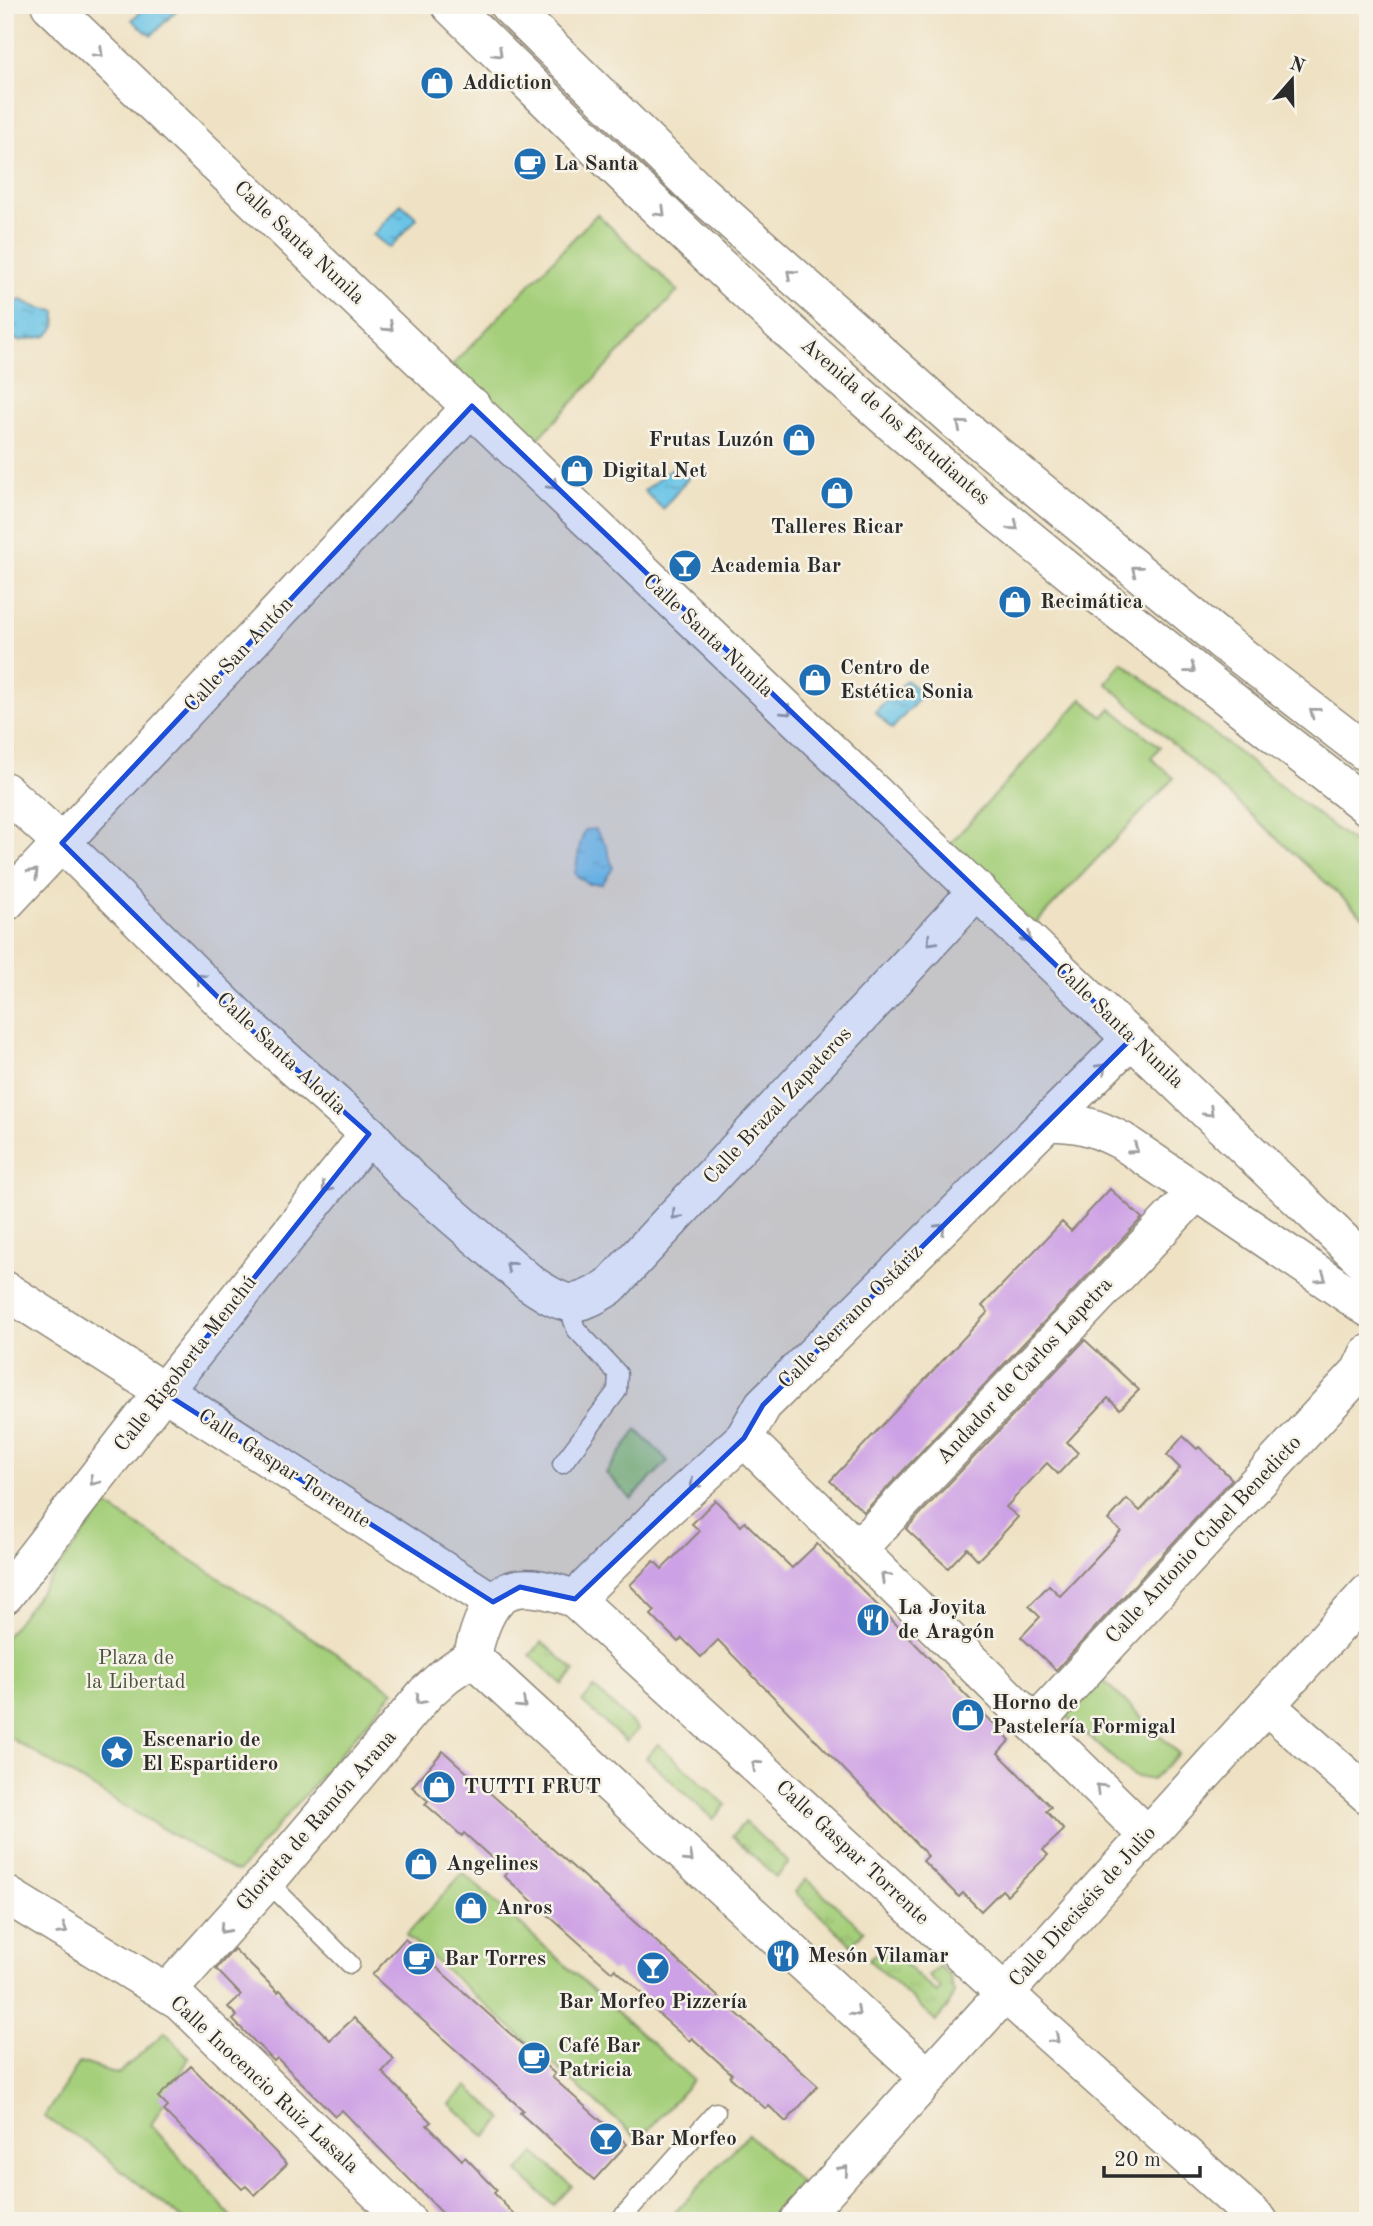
<svg xmlns="http://www.w3.org/2000/svg" width="1373" height="2226" viewBox="0 0 1373 2226" font-family="'Old Standard TT',serif">
<defs>
<pattern id="grass-tufts" width="24" height="20" patternUnits="userSpaceOnUse" patternTransform="scale(1.75)"><rect width="24" height="20" fill="#a5cf7a"/><path d="M3 7l-1-3M5 7V3M7 7l1-3M15 17l-1-3M17 17v-4M19 17l1-3" fill="none" stroke="#8eb26a"/></pattern>
<pattern id="water-ripples" width="26" height="14" patternUnits="userSpaceOnUse" patternTransform="scale(1.75)"><rect width="26" height="14" fill="#6ac4e7"/><path d="M2 4q2-2 4 0t4 0M15 11q2-2 4 0t4 0" fill="none" stroke="#579fbb"/></pattern>
</defs>
<rect width="100%" height="100%" fill="#f7f3e8"/>
<filter id="ink" filterUnits="userSpaceOnUse"><feTurbulence type="fractalNoise" baseFrequency=".0143" numOctaves="2"/><feDisplacementMap in="SourceGraphic" scale="14" xChannelSelector="R" yChannelSelector="G"/><feConvolveMatrix kernelMatrix="1 2 1 2 8 2 1 2 1" color-interpolation-filters="sRGB"/></filter>
<filter id="wash" filterUnits="userSpaceOnUse"><feTurbulence type="fractalNoise" baseFrequency=".00686" numOctaves="4" result="noise"/><feDisplacementMap in="SourceGraphic" scale="28" xChannelSelector="R" yChannelSelector="G"/><feGaussianBlur stdDeviation="1.57" result="paint"/><feColorMatrix in="noise" values="0 0 0 0 0 0 0 0 0 0 0 0 0 0 0 0 0 1.4 0 .05"/><feComposite in="paint" operator="in"/></filter>
<g filter="url(#wash)">
<rect width="100%" height="100%" fill="#efe2c4"/>
<path fill="url(#grass-tufts)" stroke="#687d52" stroke-width="2" d="M542 1642 575 1671 563 1685 530 1655Z
M594 1688 638 1729 626 1742 582 1702Z
M658 1744 726 1805 713 1819 646 1758Z
M745 1822 789 1863 776 1877 732 1836Z
M807 1879 864 1931 852 1945 795 1892Z
M884 1946 937 1993 941 1988 928 1976 939 1966 949 1975 954 1993 948 2007 936 2021 869 1960Z"/>
<path fill="#a5cf7a" stroke="#687d52" stroke-width="2" d="M597 214 678 291 530 447 448 370Z
M1122 662 1368 854V921L1106 683Z
M1082 699 1103 717 1111 708 1160 747 1151 758 1174 778 1034 925 949 845Z
M637 1430 668 1461 631 1499 606 1473Z
M106 1505 394 1691 239 1871 232 1870 5 1735V1638Z
M1098 1675 1179 1754 1152 1780 1133 1776 1063 1713Z
M463 1873 693 2080 639 2140 406 1935Z
M165 2032 189 2058 151 2125 232 2217 227 2221H185L89 2144 44 2117 80 2062 118 2074Z
M467 2086 503 2119 486 2137 450 2104Z
M748 2134 801 2183 767 2221H667Z
M535 2153 572 2186 554 2205 518 2172Z"/>
<path fill="url(#water-ripples)" stroke="#4a7889" stroke-width="2" d="M148 5H182L151 36 132 20Z
M401 204 417 218 390 248 373 235Z
M21 300 38 308 56 311V326L47 336 18 341 5 330V303Z
M677 464 689 477 663 509 644 491Z
M906 680 923 694 892 729 875 712Z
M595 829 606 845 613 868 602 884H588L575 874 580 844 585 830Z"/>
<g id="blocks">
<path fill="#cda1e5" d="M1110 1189 1142 1218 864 1512 830 1481 988 1312 982 1306 1062 1222 1071 1231Z
M1085 1340 1139 1390 1120 1409 1108 1398 1067 1442 1078 1453 1058 1474 1047 1463 1006 1507 1018 1517 998 1539 978 1560 967 1548 948 1568 906 1529Z
M1183 1436 1197 1449 1199 1447 1232 1479 1056 1670 1021 1637 1040 1617 1029 1606 1049 1585 1060 1596 1121 1531 1108 1520 1127 1499 1140 1511 1180 1468 1167 1455Z
M715 1500 741 1526 745 1522 792 1568 817 1544 1010 1740 998 1753 1051 1807 1046 1811 1064 1830 1043 1850 1048 1855 1007 1895 1002 1890 981 1911 963 1893 959 1897 923 1861 928 1856 911 1838 718 1640 701 1657 682 1638 678 1642 651 1615 655 1611 630 1585 654 1561 662 1569 700 1531 692 1524Z
M443 1751 818 2086 786 2122 769 2106 766 2109 730 2077 732 2074 692 2038 689 2041 653 2009 656 2006 615 1969 612 1972 504 1876 507 1872 464 1833 462 1836 425 1804 428 1801 412 1787Z
M405 1939 555 2074 552 2077 627 2144 594 2180 520 2113 523 2110 372 1975Z
M234 1949 278 1992 280 1990 330 2040 354 2018 394 2059 382 2072 431 2122 427 2125 462 2160 465 2157 497 2190 494 2193 520 2221H450L342 2110 335 2116 277 2058 274 2061 233 2020 237 2016 228 2007 241 1995 216 1969Z
M191 2066 287 2164 255 2195 246 2186 242 2189 164 2111 168 2107 158 2097Z"/>
</g>
</g>
<g filter="url(#ink)">
<use href="#blocks" fill-opacity="0" stroke="#8d8678" stroke-width="2"/>
<g fill="none" stroke-linecap="round" stroke-linejoin="round">
<defs>
<path id="lane" d="M562 1464 617 1391 618 1374 576 1329 567 1303
M267 1881 350 1964
M619 2221 716 2112"/>
<path id="street" d="M50 5 1368 1265
M450 5C578 131 706 257 840 377 1009 529 1189 667 1368 807
M508 5 696 189 958 423 1222 641 1368 754
M5 791 62 843 245 1024 369 1134 408 1177 530 1283C564 1306 574 1310 610 1286L978 890
M5 903 472 406
M1048 1122C1081 1123 1093 1126 1122 1141L1368 1308
M5 1290 493 1602
M744 1438 1148 1836
M853 1545 870 1536 1195 1193
M5 1595 163 1392 369 1134
M575 1599 662 1513 744 1438 763 1405 1132 1038
M472 1657C488 1589 508 1574 575 1599L1042 2027 1259 2221
M472 1657 928 2077
M1266 1705 1368 1795
M1035 1724 1360 1371 1368 1354
M5 1894 180 2001 407 2221
M167 1992 267 1881 426 1693 446 1675 472 1657
M798 2221 1368 1593"/>
</defs>
<use href="#lane" stroke="#8d8678" stroke-width="21"/>
<use href="#street" stroke="#8d8678" stroke-width="40"/>
<use href="#lane" stroke="#fff" stroke-width="18"/>
<use href="#street" stroke="#fff" stroke-width="37"/>
</g>
<defs><path id="oneway-chevron" d="M-2-3.5L2.5 0L-2 3.5" fill="none" stroke-width="1.6" stroke-linecap="round" stroke-linejoin="round" transform="scale(1.75)"/></defs>
<g stroke="#a0a0a0">
<use href="#oneway-chevron" transform="translate(99 53) rotate(44)"/>
<use href="#oneway-chevron" transform="translate(498 53) rotate(44)"/>
<use href="#oneway-chevron" transform="translate(661 212) rotate(44)"/>
<use href="#oneway-chevron" transform="translate(791 274) rotate(-138)"/>
<use href="#oneway-chevron" transform="translate(389 327) rotate(43)"/>
<use href="#oneway-chevron" transform="translate(961 425) rotate(-140)"/>
<use href="#oneway-chevron" transform="translate(553 485) rotate(45)"/>
<use href="#oneway-chevron" transform="translate(1014 526) rotate(40)"/>
<use href="#oneway-chevron" transform="translate(1136 570) rotate(-141)"/>
<use href="#oneway-chevron" transform="translate(1191 669) rotate(38)"/>
<use href="#oneway-chevron" transform="translate(787 711) rotate(43)"/>
<use href="#oneway-chevron" transform="translate(1314 712) rotate(-142)"/>
<use href="#oneway-chevron" transform="translate(34 873) rotate(-46)"/>
<use href="#oneway-chevron" transform="translate(1027 938) rotate(44)"/>
<use href="#oneway-chevron" transform="translate(931 941) rotate(133)"/>
<use href="#oneway-chevron" transform="translate(200 978) rotate(-135)"/>
<use href="#oneway-chevron" transform="translate(1102 1068) rotate(-44)"/>
<use href="#oneway-chevron" transform="translate(1209 1112) rotate(44)"/>
<use href="#oneway-chevron" transform="translate(1134 1149) rotate(35)"/>
<use href="#oneway-chevron" transform="translate(326 1188) rotate(129)"/>
<use href="#oneway-chevron" transform="translate(676 1215) rotate(133)"/>
<use href="#oneway-chevron" transform="translate(941 1228) rotate(-45)"/>
<use href="#oneway-chevron" transform="translate(510 1266) rotate(-139)"/>
<use href="#oneway-chevron" transform="translate(1322 1278) rotate(34)"/>
<use href="#oneway-chevron" transform="translate(94 1481) rotate(128)"/>
<use href="#oneway-chevron" transform="translate(694 1484) rotate(138)"/>
<use href="#oneway-chevron" transform="translate(885 1577) rotate(-136)"/>
<use href="#oneway-chevron" transform="translate(420 1700) rotate(131)"/>
<use href="#oneway-chevron" transform="translate(522 1704) rotate(43)"/>
<use href="#oneway-chevron" transform="translate(756 1765) rotate(-137)"/>
<use href="#oneway-chevron" transform="translate(1100 1788) rotate(-135)"/>
<use href="#oneway-chevron" transform="translate(689 1858) rotate(43)"/>
<use href="#oneway-chevron" transform="translate(224 1929) rotate(132)"/>
<use href="#oneway-chevron" transform="translate(63 1930) rotate(32)"/>
<use href="#oneway-chevron" transform="translate(856 2012) rotate(43)"/>
<use href="#oneway-chevron" transform="translate(1055 2039) rotate(42)"/>
<use href="#oneway-chevron" transform="translate(844 2170) rotate(-48)"/>
</g>
</g>
<path fill="#1d4ed8" fill-opacity="0.2" stroke="#1d4ed8" stroke-width="5" stroke-linejoin="round" d="M472 406 1132 1038 763 1405 744 1438 575 1599 520 1587 493 1602 163 1392 369 1134 245 1024 62 843Z"/>
<defs>
<symbol id="shop-disc" viewBox="-11 -11 22 22"><circle r="9.5" fill="#1f6fb2" stroke="#f7f3e8"/><path d="M-5-2.5h2.3a2.7 3.5 0 0 1 5.4 0H5L5.5 6h-11ZM-1.5-2.5h3a1.5 2.3 0 0 0-3 0Z" fill="#fff"/></symbol>
<symbol id="cafe-disc" viewBox="-11 -11 22 22"><circle r="9.5" fill="#1f6fb2" stroke="#f7f3e8"/><path d="M-5.5-4.5H6V0H3Q3 3.5 0 3.5H-2.5Q-5.5 3.5-5.5 0ZM3-3.2v2h1.7v-2ZM-6 4.5H4V6H-6Z" fill="#fff"/></symbol>
<symbol id="bar-disc" viewBox="-11 -11 22 22"><circle r="9.5" fill="#1f6fb2" stroke="#f7f3e8"/><path d="M-6-5H6L.8 .8V4.5H3.5V6h-7V4.5H-.8V.8Z" fill="#fff"/></symbol>
<symbol id="restaurant-disc" viewBox="-11 -11 22 22"><circle r="9.5" fill="#1f6fb2" stroke="#f7f3e8"/><path d="M-5-6h1v4h1v-4h1v4h1v-4h1v5L-1.5 .5V6h-2V.5L-5-1ZM5-6V6H3V1.5H1.5Q1.5-4 5-6Z" fill="#fff"/></symbol>
<symbol id="sight-disc" viewBox="-11 -11 22 22"><circle r="9.5" fill="#1f6fb2" stroke="#f7f3e8"/><path d="M0-6L1.8-2.2L6-1.7L2.9 1.2L3.7 5.4L0 3.3L-3.7 5.4L-2.9 1.2L-6-1.7L-1.8-2.2Z" fill="#fff"/></symbol>
</defs>
<g fill-rule="evenodd">
<use href="#shop-disc" x="418" y="64" width="38" height="38"/>
<use href="#cafe-disc" x="511" y="145" width="38" height="38"/>
<use href="#shop-disc" x="780" y="421" width="38" height="38"/>
<use href="#shop-disc" x="558" y="452" width="38" height="38"/>
<use href="#shop-disc" x="818" y="474" width="38" height="38"/>
<use href="#bar-disc" x="666" y="547" width="38" height="38"/>
<use href="#shop-disc" x="996" y="583" width="38" height="38"/>
<use href="#shop-disc" x="796" y="661" width="38" height="38"/>
<use href="#restaurant-disc" x="854" y="1601" width="38" height="38"/>
<use href="#shop-disc" x="949" y="1696" width="38" height="38"/>
<use href="#sight-disc" x="98" y="1733" width="38" height="38"/>
<use href="#shop-disc" x="420" y="1768" width="38" height="38"/>
<use href="#shop-disc" x="402" y="1845" width="38" height="38"/>
<use href="#shop-disc" x="452" y="1889" width="38" height="38"/>
<use href="#restaurant-disc" x="764" y="1937" width="38" height="38"/>
<use href="#cafe-disc" x="400" y="1940" width="38" height="38"/>
<use href="#bar-disc" x="634" y="1949" width="38" height="38"/>
<use href="#cafe-disc" x="515" y="2039" width="38" height="38"/>
<use href="#bar-disc" x="587" y="2120" width="38" height="38"/>
</g>
<g text-anchor="middle" dominant-baseline="central" stroke-width="5" stroke-linejoin="round" paint-order="stroke">
<g font-size="21" font-weight="bold" fill="#2b2b2b" stroke="#f7f3e8" text-anchor="start">
<text x="462" y="83">Addiction</text>
<text x="554" y="164">La Santa</text>
<text x="774" y="440" text-anchor="end">Frutas Luzón</text>
<text x="602" y="471">Digital Net</text>
<text x="837" y="527" text-anchor="middle">Talleres Ricar</text>
<text x="710" y="566">Academia Bar</text>
<text x="1040" y="602">Recimática</text>
<text x="840" y="668">Centro de<tspan x="840" dy="24">Estética Sonia</tspan></text>
<text x="898" y="1608">La Joyita<tspan x="898" dy="24">de Aragón</tspan></text>
<text x="992" y="1703">Horno de<tspan x="992" dy="24">Pastelería Formigal</tspan></text>
<text x="142" y="1740">Escenario de<tspan x="142" dy="24">El Espartidero</tspan></text>
<text x="464" y="1787">TUTTI FRUT</text>
<text x="446" y="1864">Angelines</text>
<text x="496" y="1908">Anros</text>
<text x="808" y="1956">Mesón Vilamar</text>
<text x="444" y="1959">Bar Torres</text>
<text x="653" y="2002" text-anchor="middle">Bar Morfeo Pizzería</text>
<text x="558" y="2046">Café Bar<tspan x="558" dy="24">Patricia</tspan></text>
<text x="630" y="2139">Bar Morfeo</text>
</g>
<g font-size="21" fill="#2b2b2b" stroke="#f7f3e8">
<text transform="translate(299 243) rotate(43)">Calle Santa Nunila</text>
<text transform="translate(895 422) rotate(41)">Avenida de los Estudiantes</text>
<text transform="translate(708 636) rotate(43)">Calle Santa Nunila</text>
<text transform="translate(239 655) rotate(-47)">Calle San Antón</text>
<text transform="translate(1119 1026) rotate(44)">Calle Santa Nunila</text>
<text transform="translate(281 1054) rotate(43)">Calle Santa Alodia</text>
<text transform="translate(778 1106) rotate(-47)">Calle Brazal Zapateros</text>
<text transform="translate(851 1317) rotate(-45)">Calle Serrano Ostáriz</text>
<text transform="translate(186 1364) rotate(-52)">Calle Rigoberta Menchú</text>
<text transform="translate(1025 1371) rotate(-47)">Andador de Carlos Lapetra</text>
<text transform="translate(284 1469) rotate(33)">Calle Gaspar Torrente</text>
<text transform="translate(1204 1540) rotate(-47)">Calle Antonio Cubel Benedicto</text>
<text transform="translate(317 1821) rotate(-49)">Glorieta de Ramón Arana</text>
<text transform="translate(852 1853) rotate(43)">Calle Gaspar Torrente</text>
<text transform="translate(1083 1907) rotate(-48)">Calle Dieciséis de Julio</text>
<text transform="translate(264 2085) rotate(43)">Calle Inocencio Ruiz Lasala</text>
</g>
<g font-size="21" fill="#4a543f" stroke="#f7f3e8">
<text x="136" y="1658">Plaza de<tspan x="136" dy="24">la Libertad</tspan></text>
</g>
</g>
<rect width="1373" height="2226" fill="none" stroke="#f7f3e8" stroke-width="28"/>
<g transform="translate(1292 80) rotate(20)" stroke="#f7f3e8" stroke-width="5" paint-order="stroke">
<path d="M0-5L12 26L0 18L-12 26Z" fill="#2b2b2b"/>
<text y="-10" font-size="19" font-weight="bold" text-anchor="middle" fill="#2b2b2b">N</text>
</g>
<path d="M1104 2166v10h96v-10" fill="none" stroke="#2b2b2b" stroke-width="3.5"/>
<text x="1114" y="2166" font-size="21" fill="#2b2b2b" stroke="#f7f3e8" stroke-width="5" paint-order="stroke">20 m</text>
</svg>
